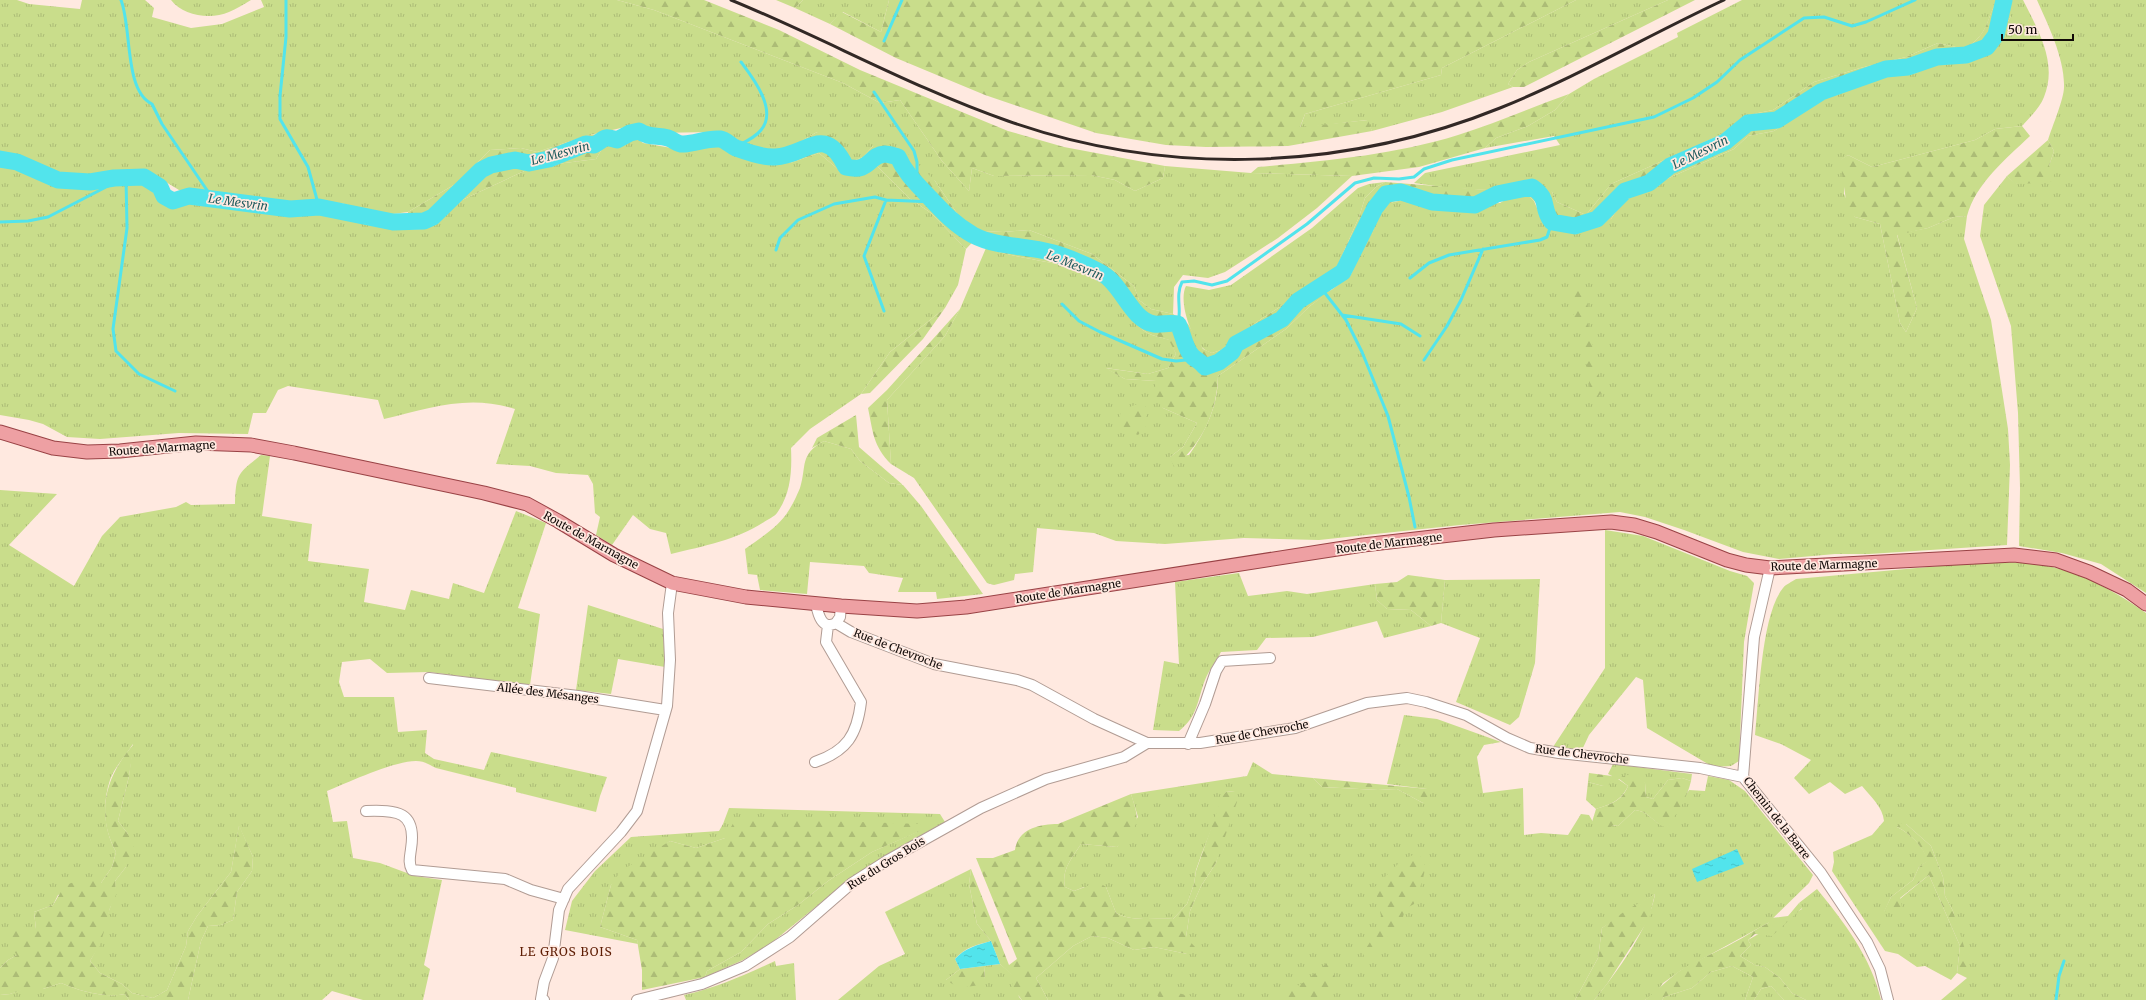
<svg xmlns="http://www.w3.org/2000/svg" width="2146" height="1000" viewBox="0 0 2146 1000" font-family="Merriweather,serif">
<defs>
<pattern id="grass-tufts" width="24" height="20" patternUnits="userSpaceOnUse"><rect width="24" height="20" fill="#c9dd8b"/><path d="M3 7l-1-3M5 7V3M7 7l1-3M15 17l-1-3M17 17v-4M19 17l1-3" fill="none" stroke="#acbc76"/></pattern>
<pattern id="forest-firs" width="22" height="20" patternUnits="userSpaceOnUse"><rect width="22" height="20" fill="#c9dd8b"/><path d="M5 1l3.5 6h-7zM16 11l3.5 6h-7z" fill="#acbc76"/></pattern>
<pattern id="water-ripples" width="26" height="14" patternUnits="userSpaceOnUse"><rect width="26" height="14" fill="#52e4ec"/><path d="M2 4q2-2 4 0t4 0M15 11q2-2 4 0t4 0" fill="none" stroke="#46c2c9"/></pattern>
</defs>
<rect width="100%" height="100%" fill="#ffe9e0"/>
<path fill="url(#grass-tufts)" d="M0 0H17L29 4 80 9 82 0H145L154 8 152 17 191 28 222 24 264 7 261 0H617L654 10 843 83 880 103 900 100 942 161 969 191 972 168 994 176 1091 175 1115 180 1135 191 1163 178 1165 166 1251 173 1352 176 1317 208 1278 238 1225 272 1208 278 1183 275 1174 287 1173 314 1151 309 1139 300 1134 286 1092 254 1029 230 1003 232 983 231 963 222 935 181 873 146 863 157 853 161 843 156 817 132 788 149 771 151 754 149 729 135 710 132 657 133 634 125 586 136 537 152 521 148 490 150 457 183 408 212 385 215 341 203H302L286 206 192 190H179L161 179 145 174 98 176 52 173 13 155 0 154Z
M171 0H251C244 4 236 9 229 12 211 20 183 16 171 0Z
M803 0H889L881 32 843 12 830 24 795 8Z
M1576 0H1668L1529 62 1517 70 1508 84 1513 87 1442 112 1372 131 1367 120 1300 128 1305 114 1441 75 1442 68Z
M1742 0H1997C1985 23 1989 33 1965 49L1938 43 1906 57 1860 68 1814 82 1773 110 1748 115 1720 135 1611 184 1586 215 1557 202 1552 192 1508 186 1487 190 1450 188 1414 183 1425 173 1560 145 1554 136 1485 148 1496 138 1528 126 1555 110 1569 94 1594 79 1678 37 1677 33Z
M2011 0H2023C2038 30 2058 63 2044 97 2040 108 2029 118 2022 126L1995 129 1975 140 1872 167 1848 155 1841 160 1844 176V194L1855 217 1880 224 1900 323 1906 332 1917 308 1897 234 1928 228 1954 217 1967 216 1964 239 1991 320 2008 429 2010 465 2007 545 1869 554H1835L1779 559 1743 552 1684 530 1645 517 1620 512 1460 525 1319 540 1244 538 1165 544 1116 541 1094 533 1037 528 1033 572 1015 574 1014 580 994 585 987 583 914 478 891 464 887 400 945 336 960 309 986 248C1022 261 1069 261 1100 280 1122 292 1128 326 1152 335 1157 337 1164 338 1170 340L1176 354 1168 368 1148 374 1106 368 1125 379 1156 381 1163 408 1197 423 1183 447 1170 457 1189 455C1206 431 1218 406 1218 376L1286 329 1310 306 1350 276 1370 241 1378 215 1389 203 1408 199 1434 207 1500 203 1522 190 1534 201 1542 220 1556 228 1611 219 1622 202 1642 190 1734 149 1748 136 1774 131 1826 97 1894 72 1913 74 1937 64 1968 63 1991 52 2011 16Z
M2037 0H2146V593L2101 564 2062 553 2019 546 2020 488 2018 413 2011 326 1980 236 1984 205 2007 176 2016 184 2049 166 2054 151 2048 140C2052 127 2064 99 2064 87 2065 59 2048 25 2037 0Z
M634 136 643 143 683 150 704 144 725 147 769 161 790 163 819 153 839 170 867 168 876 165 909 198 931 213 966 249 958 285 945 308 890 352 861 394 810 429 791 448C792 471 791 493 777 513 774 517 768 519 764 522 736 540 704 546 671 554L666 533 650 529 633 515 612 545 596 535 600 517 595 513 593 484 588 475 556 473 530 466 496 464 515 409C468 394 430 408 384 419L378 400 288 386 278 390 266 413H253L248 434 179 433 100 439 67 437 43 424 29 420 0 415V163C21 164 38 177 57 183 83 192 114 185 140 181L169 206 194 201 273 215 320 211 359 222 406 230 422 229 462 200 533 167 596 159 606 142 618 146Z
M1385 182 1376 187 1365 198 1359 217 1336 269 1322 280 1261 319 1221 350 1212 353C1210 352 1206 351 1204 349 1191 338 1178 301 1186 286L1209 290 1231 285 1312 228 1358 188 1369 184Z
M824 441 851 449 860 461 889 483 903 485 921 506 983 594 937 599 936 592H898L903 578 869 573 864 566 810 562 807 594 760 590 757 575 748 574 745 549C760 538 779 527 789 510 793 504 797 495 800 488 807 465 799 455 824 441Z
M261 455 270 456 262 516 312 524 308 561 369 569 364 602 405 610 411 590 449 599 453 583 484 593 516 511 546 523 518 608 540 614 530 685 429 672 387 673 370 659 342 662 339 682 344 697H394L398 732 427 730 425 753 434 759 484 770 491 752 607 777 600 796 596 812 516 792V788L436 768C430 765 424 761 416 761 394 761 349 782 327 791L333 822 347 821 353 858 380 863 415 876 442 880 424 965 430 969 423 1000H363L332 991 322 1000H188L201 941 208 926 221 925 233 920 237 892 252 871 253 857 239 826 231 872 197 916 188 931 186 946 167 990 153 998 132 993 122 984 100 973 90 961C103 940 102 930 110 908 113 898 116 892 115 881L126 867 128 834 118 821 129 776 133 744C126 755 114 768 110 780 102 804 104 830 116 852L112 867 101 883 58 895 53 905 34 912 36 929 17 955 8 960 0 968V490L57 494 9 545 74 586 102 536 120 517 176 507 186 502 191 505 235 504C236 473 238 474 261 455Z
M1605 530 1643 536 1730 571 1747 576 1754 583 1744 642 1739 761 1731 766 1713 767 1647 728 1643 680 1636 677 1589 735 1582 750 1553 747 1605 668Z
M1983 562C2000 562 2018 562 2035 564 2076 569 2113 590 2146 613V1000H1941L1967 978V970L1953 911 1945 896 1943 877 1931 846 1906 824 1897 827C1911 834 1923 846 1928 861L1919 867 1913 880 1891 897 1884 912 1929 875 1960 946 1957 973 1951 980 1925 966 1917 967 1898 954 1885 951 1832 871 1834 862 1833 852 1872 835 1884 821C1883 807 1870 796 1862 786L1845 794 1830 782 1809 794 1794 778 1811 760 1781 744 1755 735C1759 700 1761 615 1783 588 1786 584 1792 582 1796 579Z
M1239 573 1248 596 1287 591 1307 594 1375 584 1377 600 1387 609 1411 610 1431 626 1384 638 1377 621 1313 637 1266 638 1257 650 1221 652C1216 661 1209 670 1205 680 1197 701 1198 716 1179 731L1153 730 1164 661 1179 664 1175 582Z
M1540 579 1535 663 1519 717 1510 725 1456 702 1480 638 1441 623 1445 580Z
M588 605 663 629 665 667 618 659 611 694 576 690Z
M1404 715 1437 719 1501 742 1484 745 1477 757 1483 793 1523 788 1524 835 1541 833 1568 835 1581 814 1589 815 1593 822 1618 826 1635 810C1651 812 1652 823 1667 827L1689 790 1705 791 1708 776 1729 780 1745 791 1813 875 1809 883 1768 923 1680 971 1663 983 1657 992 1645 1000H1594C1616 974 1650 927 1655 894L1602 928 1598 958 1575 1000H1048L1036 978 1073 946 1092 936 1108 938 1134 950 1154 947 1187 954 1186 937 1190 911 1201 886 1216 863 1235 791 1226 792 1202 853 1196 870 1194 884 1187 904 1173 919C1153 918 1133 922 1116 913L1106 887H1084L1074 891 1065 887C1061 870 1072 858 1081 844L1117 847 1138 817 1131 794 1247 776 1253 762 1272 774 1313 778 1322 787 1378 790 1397 789 1423 803 1427 789 1387 784Z
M1613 764 1692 774 1691 781 1682 778 1668 780 1653 799 1646 797 1645 783 1618 779 1628 786C1621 801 1611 804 1596 809L1586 800 1588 782 1603 786 1612 776 1608 774Z
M729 808 940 814 945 822 891 852 849 880 770 944 743 960 705 977 707 971 741 952 768 924 798 905 828 881 872 852 919 831 725 838 696 848 670 841 611 885 600 927 637 940 638 944 565 930 572 901 595 871 631 837 719 831 723 824Z
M971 869 969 884 977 924 991 941C977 945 965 947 955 959L960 969 946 980 985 979 984 966 1000 964 1014 976 1019 997 1022 1000H838L879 966 905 954 885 912Z
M1817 889C1844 922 1871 957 1881 1000H1806L1792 993 1780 978 1765 967 1755 965 1740 956 1751 945 1748 940 1802 909 1799 903Z
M775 961 776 966 794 963 796 1000H686L684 995C716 988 745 975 775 961Z
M1732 966 1753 977 1745 1000H1662L1664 997 1692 988 1711 972Z
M61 983C79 991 105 998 125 994L129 1000H0V995L10 994 26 988 43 989Z
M1771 986 1784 1000H1754L1761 989Z"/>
<path fill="url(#forest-firs)" d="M617 0H704L779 30 860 70 1008 131 1064 147 1165 166 1163 178 1135 191 1115 180 1091 175 994 176 972 168 969 191 942 161 900 100 880 103 843 83 654 10Z
M776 0H803L795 8Z
M889 0H1576L1442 68 1441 75 1305 114 1300 127 1368 120 1372 131 1288 146 1206 147 1166 145 1096 133 985 95 896 58 830 24 842 12 881 32Z
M1668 0H1695L1524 87H1513L1508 84 1517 70 1529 62Z
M1997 0H2011V16L1992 51 1968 63 1937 64 1913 74 1894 72 1826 97 1774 131 1748 136 1734 149 1642 190 1622 202 1611 219 1591 232 1556 228 1553 218 1522 190C1505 199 1488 209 1468 210 1445 211 1410 194 1390 203 1376 210 1375 227 1371 240 1365 256 1353 274 1340 284L1336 269 1359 217 1365 198 1376 187 1385 182 1487 190 1508 186 1519 177 1540 182 1552 192 1557 202 1586 215 1611 184 1720 135 1748 115 1773 110 1814 82 1860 68 1906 57 1938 43 1965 49C1989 33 1985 22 1997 0Z
M1569 94 1555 110 1528 126 1496 138 1485 148 1419 167 1352 176 1251 173 1258 167C1325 161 1394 155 1458 135 1496 123 1532 107 1569 94Z
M2022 126 2030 136C2006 159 1976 183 1967 216L1954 217 1928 228 1897 235 1917 308 1906 332 1900 323 1880 224 1855 217 1847 207 1840 160 1848 155 1872 167 1975 140 1995 129Z
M817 132 835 137 844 141 843 156 853 161 863 157 873 146 882 145 903 149 935 181 963 222 983 231 1003 232 1029 230 1092 254 1134 286 1139 300 1151 309 1173 314 1188 324 1203 349 1212 353 1221 350 1261 319 1322 280 1331 291 1310 306 1286 329 1218 376C1217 412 1202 444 1174 467L1170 457 1183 447 1197 423 1163 408 1154 397 1156 381 1125 379 1105 368 1148 374 1168 368 1176 354 1169 340C1164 338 1157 337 1152 335 1128 326 1122 293 1100 280 1069 261 1022 261 986 248L983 231 966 249 931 213 909 198 876 165 850 176 839 170 819 153 790 163 788 149Z
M603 133 606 142 596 159 533 167 462 200 422 229 406 230 408 212 457 183 490 150 521 148 537 152 586 136Z
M2048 140 2054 151 2049 166 2054 175 2052 181 2042 183 2015 184 2007 176Z
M1571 286 1582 287 1588 302 1587 319 1602 392 1596 399 1590 390 1583 333 1574 316Z
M945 308 923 339 870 393 861 394 890 352Z
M960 309 945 336 887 400 891 464C873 446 873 432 868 408L887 390Z
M1146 401V426L1138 435 1118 427 1121 410Z
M856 415 859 447 903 485 889 483 860 461 851 449 824 441 812 448 817 438Z
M1408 575 1445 580 1441 623 1431 626 1411 610 1387 609 1377 600 1375 584 1397 582Z
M134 744 129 776 118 821 128 834 134 846 126 867 115 881 116 895 110 908 105 928 100 945 90 961 100 973 122 984 132 993 153 998 167 990 186 946 188 931 197 916 231 872 239 825 253 857 252 871 237 892 233 920 221 925 208 926 201 941 188 1000H129L125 994C105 998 79 991 61 983L43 989H26L10 994 0 995V968L8 960 17 955 8 944 11 934 19 926 36 929 34 912 53 905 65 885 87 878 101 883 112 867 116 852C95 813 106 775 134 744Z
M1589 773 1612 776 1609 785 1603 786 1588 782Z
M1627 775 1639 777 1645 783 1646 797 1653 799 1668 780 1682 778 1691 781C1687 799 1677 813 1667 828 1652 823 1651 812 1635 810L1618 826 1613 825 1603 833 1592 822 1596 809C1611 804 1622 801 1628 786L1618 778Z
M1313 778 1428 789 1430 795 1428 800 1423 803 1397 789 1378 790 1322 787Z
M1235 791 1238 799 1216 863 1201 886 1190 911 1186 937 1195 947 1187 954 1154 947 1134 950 1108 938 1092 936 1073 946 1036 978 1048 1000H1022L1012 987 1013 976 1000 964 991 941 977 924 969 884 971 869 1009 965 1017 959 976 858H993L1015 850C1018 829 1039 824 1058 824L1131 794C1141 825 1139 824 1117 847L1081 844C1072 858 1061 870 1065 887L1074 891 1098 882 1106 887 1116 913C1133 922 1153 918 1173 919L1187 904 1194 884 1196 871 1222 797 1226 792Z
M736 818 921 824 920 831 872 852 828 881 798 905 768 924 741 952 707 971 705 977 642 990V970L637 940 600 927 611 885 621 871 670 841 696 848 725 838Z
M1900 823 1906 824 1931 846 1943 877 1945 896 1953 911 1967 956V978L1957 973 1960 946 1929 875 1900 898 1902 908 1896 912 1889 909 1883 913 1891 897 1913 880 1919 867 1927 861C1923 846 1911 834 1897 827Z
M1417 853C1434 866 1418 887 1414 904L1405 909 1400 929 1383 940 1372 955 1365 960 1363 953 1374 936 1381 916 1375 887 1402 860Z
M1655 894 1649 919 1607 984 1594 1000H1575L1598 958 1602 928 1625 911Z
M1799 903 1802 908 1772 936 1755 934 1748 940 1751 945 1740 956 1755 965 1765 967 1780 978 1792 993 1806 1000H1784L1771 986 1761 989 1754 1000H1745L1753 977 1732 966 1711 972 1692 988 1664 997 1662 1000H1645C1657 991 1666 981 1678 972 1696 960 1715 953 1733 943 1745 937 1756 929 1768 923L1771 918 1788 916Z
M1328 962 1335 973 1333 985 1324 1000H1273L1306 981Z
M984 966 985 979 980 985 959 988 946 980 960 969Z
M1161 988 1203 1000H1160L1155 991Z"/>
<path fill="url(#water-ripples)" d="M1737 849 1744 864 1697 882 1692 869Z
M991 941 1000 964 960 969 955 959C965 948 977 945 991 941Z"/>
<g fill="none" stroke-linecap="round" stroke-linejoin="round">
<path stroke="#52e4ec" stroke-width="3" d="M121 0C132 28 124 91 152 104L162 124 213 199
M286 0V37L280 96V119L308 167 319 207
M884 41 902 0
M874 92 914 151 917 162V184
M735 147C743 143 755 138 761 130 778 110 753 78 741 62
M126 178 127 228 113 329 116 351 139 374 175 391
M0 222 28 221 48 217 108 186 114 178
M776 250 780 238 798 220 834 204 875 197 886 200 934 202
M1410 278 1429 263 1449 255 1540 240 1547 237 1552 222
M1321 288 1346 320 1362 352 1388 416 1409 497 1415 527
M1062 304 1079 321 1100 332 1162 359 1176 361 1186 360 1193 357
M884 311 864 256 886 200
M1342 315 1401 324 1420 336
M1178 324C1182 309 1175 296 1182 282L1194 281 1212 285 1227 281 1307 224 1355 183 1374 178 1399 179 1414 177 1424 169 1452 160 1654 117 1693 98 1717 82 1740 60 1804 18 1824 17 1852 26 1866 22 1915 0
M1424 360 1447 326 1461 300 1483 249
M2056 1000 2059 976 2064 961"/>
<path stroke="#52e4ec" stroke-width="17" d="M0 159 17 162 58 180 90 182 114 178 144 177 160 187 164 196 173 201 189 196 290 209 319 207 393 222 424 221 433 217 481 170 491 165 515 160 529 163 549 159 586 144 594 145C606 139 602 135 617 140L630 133 639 131C649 138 657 135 668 138 675 140 677 145 684 144 697 143 707 138 720 139 726 140 731 146 736 148 747 152 764 158 775 157 807 156 824 122 846 167 871 173 868 155 885 154 889 154 894 156 898 157 905 173 917 184 929 197 943 212 955 225 973 235 998 248 1026 245 1053 253 1067 257 1090 266 1103 274 1122 285 1132 321 1154 324 1162 325 1170 322 1178 324 1183 333 1185 350 1193 357 1198 361 1200 361 1205 367L1219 362 1232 352 1236 344 1282 319 1298 301 1343 272 1375 208 1386 194 1401 192 1432 202 1475 205 1497 194 1532 187C1551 200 1540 207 1552 222L1575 226 1597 219 1625 191 1649 183 1670 166 1725 142 1748 123 1777 120 1821 92 1886 69 1908 67 1937 57 1966 55 1987 47 1996 35 2004 0"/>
<defs>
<path id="minor" d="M1770 568 1754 637 1743 777 1821 873 1867 942 1880 969 1888 1000
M816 604C818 614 822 631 836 623L840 617 841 606
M836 623 851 632 934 664 1017 680 1032 685 1094 719 1147 743H1200L1295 728 1367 703 1407 698 1426 702 1466 715 1507 738 1530 748 1559 753 1700 768 1743 777
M429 678 578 696 665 710
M1188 744 1205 704 1216 671 1222 661 1270 658
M815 762C847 751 857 735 861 702L826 642 828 625
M366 811C397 810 417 811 411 849 410 857 408 863 412 870L505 879 531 890 564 899
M544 1000 541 999 544 982 553 958 559 910 568 889 621 832 637 811 667 706 670 660 668 613 672 583
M637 1000 702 984 745 966 790 937 852 883 888 860 981 808 1046 779 1124 757 1147 743"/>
<path id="major" d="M0 432 53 448 87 452 120 451 196 443 251 445 294 453 484 493 527 504 558 521 614 555 672 583 746 597 841 606 917 611 966 607 1363 545 1494 530 1611 522 1634 525 1657 532 1727 560 1746 565 1770 568 2014 555 2056 560 2089 572 2127 590 2146 604"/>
</defs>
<use href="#minor" stroke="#b19c94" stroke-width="12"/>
<use href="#major" stroke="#994245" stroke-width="15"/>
<use href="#minor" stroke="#fff" stroke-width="10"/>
<use href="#major" stroke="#eea0a3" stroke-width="13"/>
<path stroke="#322825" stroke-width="3" d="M731 0C824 38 913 88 1008 121 1167 177 1344 171 1500 108 1577 77 1649 35 1724 0"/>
</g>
<g text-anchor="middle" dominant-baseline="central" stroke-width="3.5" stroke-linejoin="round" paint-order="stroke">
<g font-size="11" fill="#100907" stroke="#ffe9e0">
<text transform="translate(162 448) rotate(-4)">Route de Marmagne</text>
<text transform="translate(591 540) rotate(29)">Route de Marmagne</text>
<text transform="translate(1389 543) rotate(-7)">Route de Marmagne</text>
<text transform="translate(1824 565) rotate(-2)">Route de Marmagne</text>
<text transform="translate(1068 591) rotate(-9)">Route de Marmagne</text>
<text transform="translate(898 649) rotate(21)">Rue de Chevroche</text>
<text transform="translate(548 693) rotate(7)">Allée des Mésanges</text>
<text transform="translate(1262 732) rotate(-10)">Rue de Chevroche</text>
<text transform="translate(1582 754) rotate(7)">Rue de Chevroche</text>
<text transform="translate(1777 818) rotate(52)">Chemin de la Barre</text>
<text transform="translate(886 863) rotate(-32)">Rue du Gros Bois</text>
</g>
<g font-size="12" font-style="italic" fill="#1f5b5e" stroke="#ffe9e0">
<text transform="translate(1700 152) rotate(-26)">Le Mesvrin</text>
<text transform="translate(560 153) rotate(-15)">Le Mesvrin</text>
<text transform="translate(238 202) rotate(8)">Le Mesvrin</text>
<text transform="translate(1075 265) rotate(22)">Le Mesvrin</text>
</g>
<g font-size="12" letter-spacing="1" fill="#5e1d04" stroke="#ffe9e0">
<text x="566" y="951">LE GROS BOIS</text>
</g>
</g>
<path d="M2002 34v6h71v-6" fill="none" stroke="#100907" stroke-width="2"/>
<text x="2008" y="34" font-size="12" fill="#100907" stroke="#ffe9e0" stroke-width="3" paint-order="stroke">50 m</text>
</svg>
